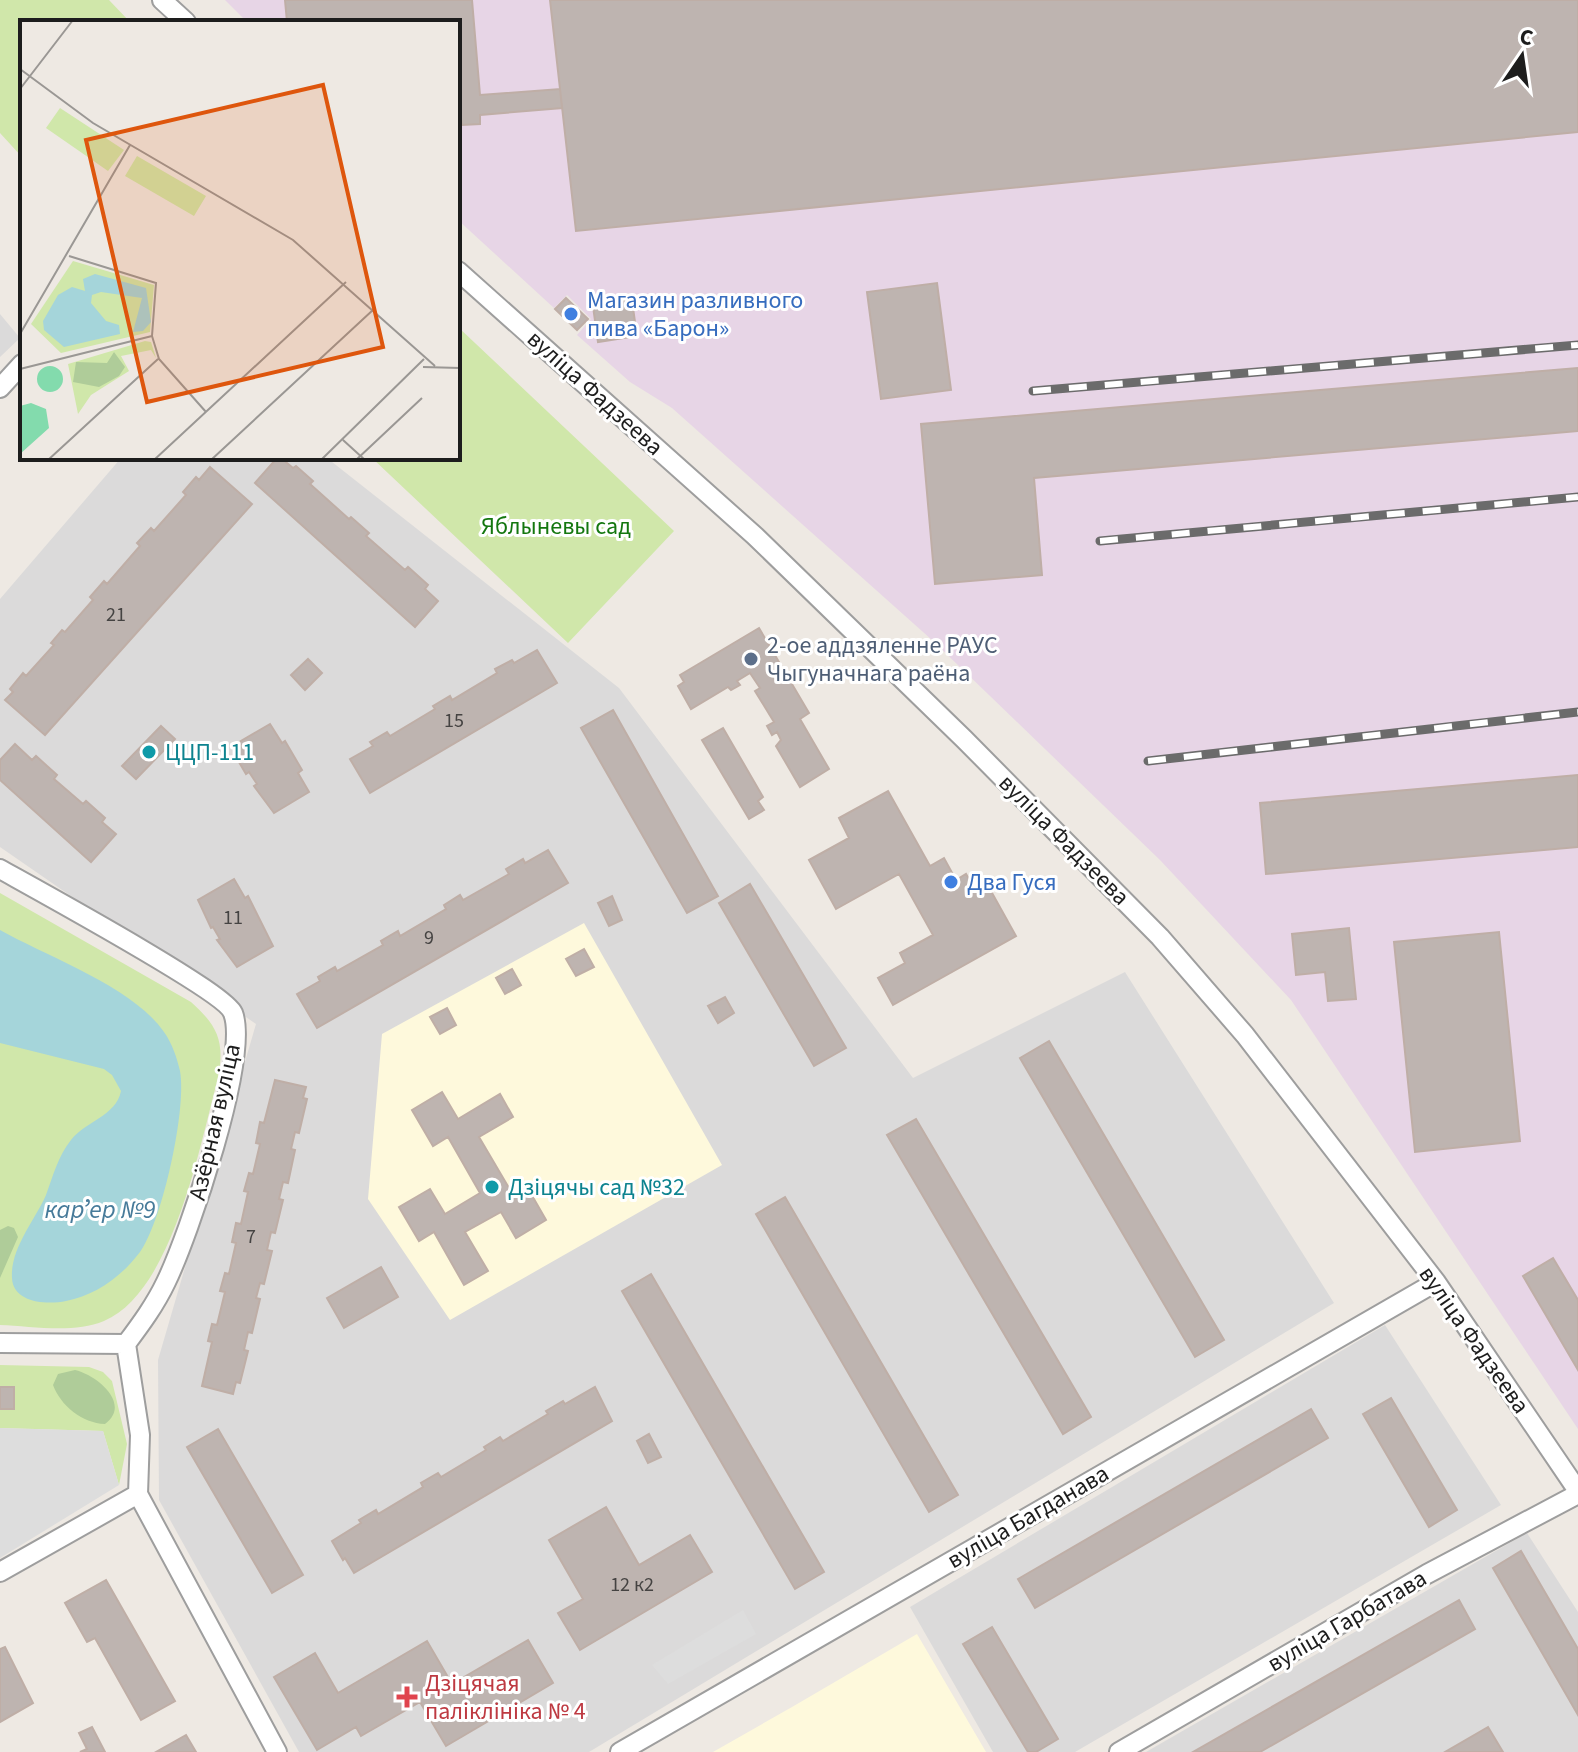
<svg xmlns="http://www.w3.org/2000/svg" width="1578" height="1752" viewBox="0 0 1578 1752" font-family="'Source Sans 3',sans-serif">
<rect width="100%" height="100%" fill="#eee9e3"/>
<path fill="#dbdada" d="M0 314 20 338 0 357Z
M121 458H327L619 688 913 1078 1125 972 1334 1303 589 1752H299L159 1500 158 1360 256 1024 0 847V599Z
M1385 1325 1501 1505 1075 1752H993L910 1607Z
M1527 1533 1578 1612V1752H1146Z"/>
<path fill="#e7d5e6" d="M225 0H1578V1429L1291 1000 1160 860 932 640 672 408 630 382 577 335 591 319 567 295 554 308 458 220V22H247Z"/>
<path fill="#fef9dc" d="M584 923 722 1165 450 1320 368 1199 382 1034Z
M917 1634 986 1752H713L792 1707Z"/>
<path fill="#d0e7aa" d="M0 0H109L130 22H22V157L0 133Z
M458 327 674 531 568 643 372 458H458Z
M0 893 191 1002C218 1026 225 1042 218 1078 200 1144 173 1292 104 1321 73 1334 32 1326 0 1325Z
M0 1365 89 1367 103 1372 112 1381 127 1444 119 1485 103 1431 0 1428Z"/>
<path fill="#afcc99" d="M8 1226 14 1228 18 1237 0 1278V1230Z
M75 1370C97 1375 132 1404 105 1424 82 1423 61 1406 53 1385L58 1374Z"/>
<path fill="#ddd" d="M0 1428 103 1431 119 1485 0 1558Z
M743 1610 756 1634 668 1684 652 1665Z"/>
<path fill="#a5d5da" d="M0 930C48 957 133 987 164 1032 172 1043 177 1058 180 1071 187 1109 162 1222 140 1252 121 1277 96 1295 66 1301 47 1305 13 1303 12 1278 10 1249 35 1220 46 1195 53 1176 58 1156 71 1140 86 1121 116 1116 121 1091L112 1075 104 1069 0 1043Z"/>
<path fill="#beb4b0" stroke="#bfaea6" stroke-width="2" d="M285 0H472L480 95 560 89 562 108 480 115V124L462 125 458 101V22H287Z
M550 0H1578V132L576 231Z
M937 283 951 390 881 399 867 292Z
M631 294 637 336 598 342 592 299Z
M566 298 588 319 577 330 555 309Z
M1578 368V431L1034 478 1042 575 935 584 921 424Z
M277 458H281L293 468 296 466 313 481 310 484 349 519 351 517 369 533 366 536 405 570 408 567 428 585 425 589 438 601 415 627 255 483Z
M210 467 252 504 45 735 5 700 13 692 10 689 23 673 26 676 54 645 51 643 62 630 65 632 93 600 90 597 104 581 107 584 140 546 137 543 151 528 154 531 186 495 183 492 196 477 199 480Z
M759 628 809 713 800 719 829 769 800 787 776 746 781 740 777 732 772 735 767 726 774 722 755 691 760 688 750 673 737 681 740 685 731 690 728 687 691 709 678 686 684 682 680 675Z
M537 650 557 683 370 793 350 759 373 746 370 742 387 732 390 736 435 709 433 706 450 696 452 700 497 673 495 669 512 660 514 663Z
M308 659 322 673 305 690 291 675Z
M613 710 718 896 687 913 581 728Z
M270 724 282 743 285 741 302 770 298 773 309 792 274 813 254 786 257 784 249 772 246 774 236 757 240 755 234 745Z
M161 726 175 739 136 779 122 766Z
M723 728 763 797 758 801 764 810 749 819 702 740Z
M15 744 32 760 36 756 57 775 54 779 83 804 86 801 105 818 102 822 116 834 91 862 0 780V760Z
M1578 775V847L1266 874 1260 803Z
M888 791 930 866 944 858 956 880 966 874 976 891 987 884 1016 936 893 1005 878 978 905 963 900 953 933 935 899 874 836 909 809 860 849 838 839 818Z
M548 850 568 883 317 1028 297 994 320 981 318 977 335 967 337 971 383 945 381 941 398 931 400 936 446 909 444 905 460 895 463 900 509 874 506 869 523 859 525 863Z
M234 879 245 898 248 896 273 946 237 967 217 940 220 939 213 927 211 928 198 900Z
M750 884 846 1048 814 1066 719 903Z
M612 896 622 920 609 926 598 903Z
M1349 928 1356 999 1328 1001 1325 972 1296 975 1292 934Z
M1499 932 1520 1141 1415 1152 1394 942Z
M584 949 594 967 576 976 566 959Z
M512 969 521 985 505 994 496 978Z
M725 997 734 1013 718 1023 708 1006Z
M447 1008 456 1025 440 1034 430 1017Z
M1049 1041 1224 1340 1195 1357 1020 1058Z
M275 1080 306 1087 303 1098 307 1099 299 1133 295 1132 291 1149 295 1150 288 1183 283 1182 279 1199 283 1200 275 1233 271 1232 267 1250 272 1251 264 1284 260 1283 256 1298 260 1299 252 1333 248 1332 244 1350 248 1351 240 1383 236 1382 233 1394 202 1386 212 1342 208 1341 212 1324 217 1325 225 1292 220 1291 225 1273 229 1274 236 1243 232 1242 236 1223 241 1224 248 1192 244 1191 249 1173 253 1174 260 1144 256 1143 260 1122 264 1123Z
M442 1092 458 1119 500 1094 513 1117 479 1137 512 1193 526 1185 546 1220 516 1238 501 1212 465 1232 488 1271 464 1285 434 1232 419 1241 399 1207 430 1189 445 1214 480 1193 448 1137 433 1146 412 1110Z
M916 1119 1091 1417 1063 1434 887 1135Z
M785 1197 958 1495 929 1512 756 1214Z
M1553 1258 1578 1300V1370L1523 1276Z
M381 1267 398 1297 344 1328 327 1298Z
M651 1274 824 1572 795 1589 622 1291Z
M0 1387H14V1409H0Z
M595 1387 612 1421 354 1573 345 1558 343 1560 332 1541 361 1523 359 1520 376 1510 378 1514 423 1487 421 1483 438 1473 441 1477 486 1450 484 1447 500 1437 503 1441 548 1414 546 1411 563 1401 565 1404Z
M1391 1398 1457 1510 1429 1527 1363 1414Z
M1311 1409 1328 1438 1035 1608 1018 1579Z
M218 1429 303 1575 272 1593 187 1447Z
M649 1434 661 1457 648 1463 637 1441Z
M606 1507 639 1565 690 1535 712 1572 580 1650 558 1613 583 1599 549 1540Z
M1521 1551 1578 1649V1715L1493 1568Z
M106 1580 175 1701 141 1720 95 1638 87 1642 65 1603Z
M1459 1600 1475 1629 1260 1752H1193Z
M992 1627 1058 1739 1036 1752H1028L963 1644Z
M528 1640 553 1683 446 1746 420 1702 361 1736 356 1727 317 1750 274 1677 315 1653 338 1693 427 1641 452 1684Z
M5 1647 33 1703 0 1722V1649Z
M92 1727 105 1752H80L87 1749 79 1733Z
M1488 1727 1503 1752H1445Z
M186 1735 196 1752H156Z"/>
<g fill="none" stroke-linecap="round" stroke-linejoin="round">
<defs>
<path id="minor" d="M162 0 186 22
M458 271 755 536 964 739 1160 937 1245 1035 1436 1282 1578 1491
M0 388 22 364
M0 869C32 887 225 992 233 1013 250 1057 188 1237 166 1282 155 1305 141 1324 126 1344L140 1435 138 1494 277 1752
M0 1343 126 1344
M0 1572 138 1494
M620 1752 1436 1282
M1119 1752 1427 1574 1578 1494"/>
</defs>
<use href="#minor" stroke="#9e9e9e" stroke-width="22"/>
<use href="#minor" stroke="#fff" stroke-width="18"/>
<defs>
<path id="rail" d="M1033 391 1578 345
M1100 541 1578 497
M1148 761 1578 712"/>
</defs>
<use href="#rail" stroke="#6b6b6b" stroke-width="9"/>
<use href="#rail" stroke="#fff" stroke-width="6" stroke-dasharray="18" stroke-linecap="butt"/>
</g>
<g fill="#3f7fe0" stroke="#fff" stroke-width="3">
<circle cx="571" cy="314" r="8"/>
<circle cx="951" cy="882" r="8"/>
</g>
<circle fill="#5c6f8a" stroke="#fff" stroke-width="3" cx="751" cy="659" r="8"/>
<g fill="#0f9aa8" stroke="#fff" stroke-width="3">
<circle cx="149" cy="752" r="8"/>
<circle cx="492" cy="1187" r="8"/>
</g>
<path fill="#e0444e" stroke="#fff" stroke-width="3" d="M403 1685h8v8h8v8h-8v8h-8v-8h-8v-8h8z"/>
<g text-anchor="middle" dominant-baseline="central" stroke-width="6" stroke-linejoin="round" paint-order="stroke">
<g font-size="20" fill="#454342">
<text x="116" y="615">21</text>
<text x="454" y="721">15</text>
<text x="233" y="918">11</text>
<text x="429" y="938">9</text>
<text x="251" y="1237">7</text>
<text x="632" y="1585">12 к2</text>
</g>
<g font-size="24" fill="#366cbe" stroke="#fff" text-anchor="start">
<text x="587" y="300">Магазин разливного<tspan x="587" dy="28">пива «Барон»</tspan></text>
<text x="967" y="882">Два Гуся</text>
</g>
<g font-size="24" fill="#1d1d1d" stroke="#fff">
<text transform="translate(595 393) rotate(42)">вуліца Фадзеева</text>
<text transform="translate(1064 840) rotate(45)">вуліца Фадзеева</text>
<text transform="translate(215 1122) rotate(-77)">Азёрная вуліца</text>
<text transform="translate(1474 1340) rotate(55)">вуліца Фадзеева</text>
<text transform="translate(1028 1517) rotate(-30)">вуліца Багданава</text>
<text transform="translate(1347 1621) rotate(-30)">вуліца Гарбатава</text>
</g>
<g font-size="24" fill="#14770f" stroke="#fff">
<text x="556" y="526">Яблыневы сад</text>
</g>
<g font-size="24" fill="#4e5e75" stroke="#fff" text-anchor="start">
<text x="767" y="645">2-ое аддзяленне РАУС<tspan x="767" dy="28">Чыгуначнага раёна</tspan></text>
</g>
<g font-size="24" fill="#0d838f" stroke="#fff" text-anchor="start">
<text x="165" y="752">ЦЦП-111</text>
<text x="508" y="1187">Дзіцячы сад №32</text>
</g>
<g font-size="24" fill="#be3a42" stroke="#fff" text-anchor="start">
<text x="425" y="1683">Дзіцячая<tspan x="425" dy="28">паліклініка № 4</tspan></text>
</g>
<g font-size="26" font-style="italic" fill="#477b9a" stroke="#fff">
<text x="100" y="1209">карʼер №9</text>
</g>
</g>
<g transform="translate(20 20)">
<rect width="440" height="440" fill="#eee9e3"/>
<path d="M40 88 104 130 88 151 26 108ZM117 136 186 176 174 196 105 156ZM53 241 134 265 130 312 41 333 11 304ZM125 321 131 322 136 338 131 330 101 336 109 351 71 375 58 394 48 344Z" fill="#d0e7aa"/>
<path d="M94 332 105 347 99 356 79 367 53 362 56 342 87 343Z" fill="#afcc99"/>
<path d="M17 359a13 13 0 1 1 26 0a13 13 0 1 1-26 0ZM11 383 26 389 29 408 0 434V386Z" fill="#83dbad"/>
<path d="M75 254 126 268 131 302 123 311 113 312 122 278 81 272 72 275 71 283 86 301 99 305 100 314 44 327 24 310 23 301 38 275 52 267 65 271 63 259Z" fill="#a5d5da"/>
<path fill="none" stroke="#9a9794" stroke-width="2" d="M0 49 73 103 273 220 415 346M0 69 53 0M49 236 136 263 132 316 139 339 186 392M0 314 110 125M403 347 440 348M0 349 132 316M323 420 345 440M28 440 138 339M134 440 326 262M191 440 354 289M301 440 404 339M336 440 402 378"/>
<path fill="#de560d" fill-opacity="0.15" stroke="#de560d" stroke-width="4" d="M303 65 363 327 127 382 66 120Z"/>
<rect width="440" height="440" fill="none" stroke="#1d1d1d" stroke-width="4"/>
</g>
<g transform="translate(1522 56) rotate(13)" stroke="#ffffff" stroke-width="6" paint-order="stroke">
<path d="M0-6L14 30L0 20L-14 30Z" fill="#1d1d1d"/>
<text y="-12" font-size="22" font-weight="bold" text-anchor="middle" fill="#1d1d1d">С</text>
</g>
</svg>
